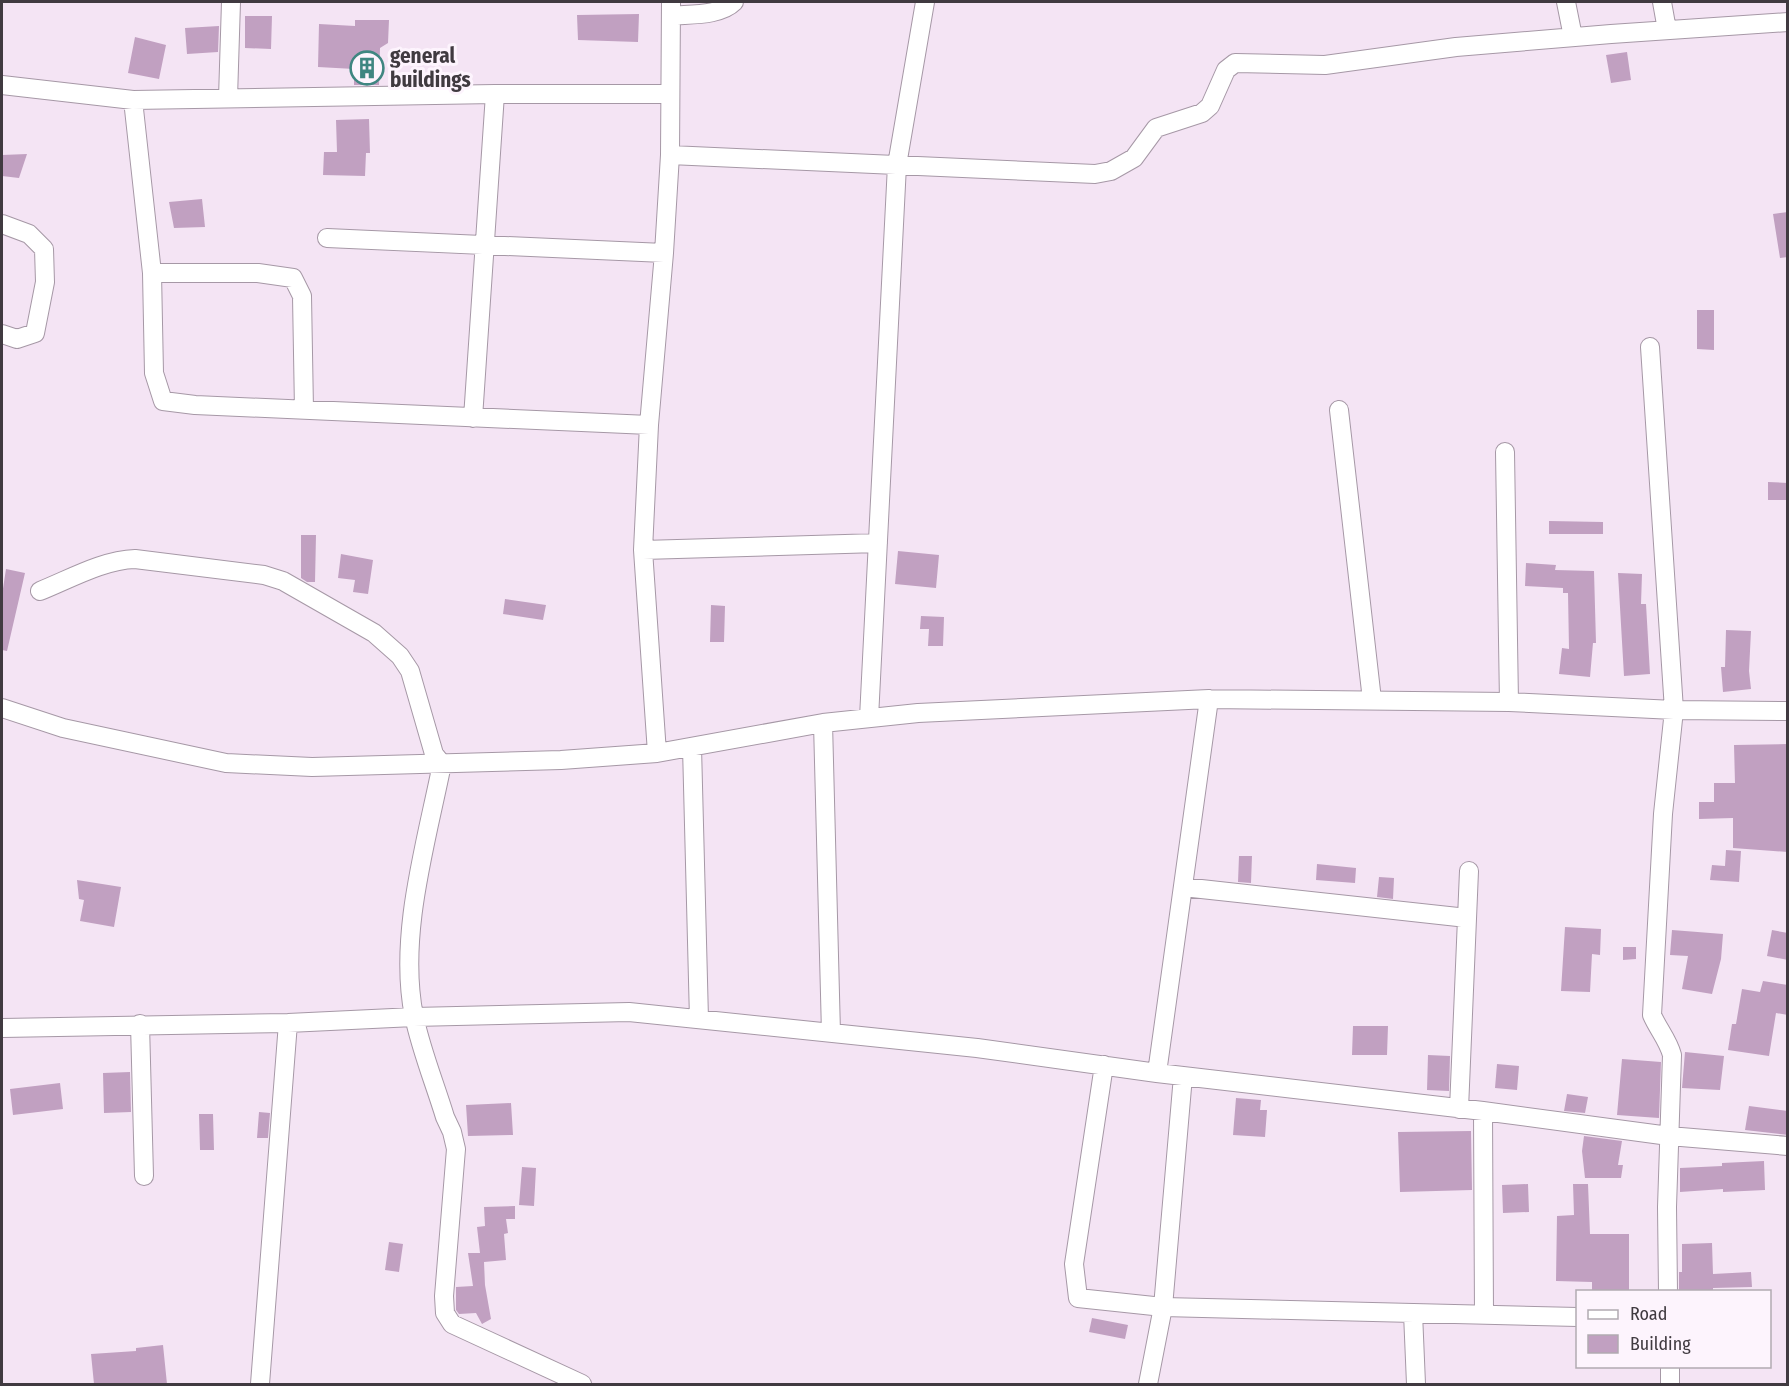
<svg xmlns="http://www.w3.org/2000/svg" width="1789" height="1386" viewBox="0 0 1789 1386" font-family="'Fira Sans Condensed',sans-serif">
<rect width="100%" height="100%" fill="#f4e4f4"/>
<path fill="#c1a0c1" d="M639 14 638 42 578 40 577 15Z
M245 16H272L271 49 245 48Z
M355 20H389L388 43 380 48 379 85H354V69L318 67 319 24 355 26Z
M219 26 218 52 187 54 185 28Z
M135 37 166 45 159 79 128 73Z
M1627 52 1631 80 1611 83 1606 55Z
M369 119 370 153H366L365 176 323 175 324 152H337L336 120Z
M27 154 19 178 2 176V155Z
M202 199 205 227 174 228 169 202Z
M1788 212V257L1780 258 1773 214Z
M1697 310H1714V350L1697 349Z
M1768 482 1788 483V500H1768Z
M1549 521 1603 522V534H1549Z
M301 535H316L315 582H307L301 578Z
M898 551 939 555 936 588 895 584Z
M341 554 373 560 368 594 353 592 355 580 338 578Z
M1526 563 1556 565 1555 570 1594 571 1596 643H1593L1590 677 1559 674 1562 648 1569 649 1568 593H1563V588L1525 586Z
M6 569 25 573 7 651 2 650V595Z
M1618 573 1642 574 1641 604H1646L1650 674 1624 676Z
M505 599 546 605 543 620 503 614Z
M711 605 725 606 724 642H710Z
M921 616 944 617 943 646H928L929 629H920Z
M1726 630 1751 631 1749 671 1751 689 1723 692 1721 667H1725Z
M1788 744V852L1733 848V818L1699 819V802H1714V783H1735L1734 745Z
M1726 850 1741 851 1739 882 1710 880 1712 865 1725 866Z
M1239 856H1252L1251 883 1238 882Z
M1317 864 1356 868 1355 883 1316 880Z
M1379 877 1394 878 1393 899 1377 897Z
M77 880 121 887 114 927 80 921 84 900 79 899Z
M1565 927 1601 929 1600 955 1592 954 1590 992 1561 991Z
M1672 930 1723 934 1721 959 1712 994 1682 989 1688 956 1670 955Z
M1772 930 1788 933V960L1767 956Z
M1623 947H1636V959L1623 960Z
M1763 981 1788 985V1015L1776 1013 1769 1056 1728 1050 1732 1024H1736L1742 989 1760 992Z
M1353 1026H1388L1387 1055H1352Z
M1685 1052 1724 1056 1720 1090 1682 1088Z
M1428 1055 1450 1056 1449 1091 1427 1090Z
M1622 1059 1661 1062 1659 1118 1617 1115Z
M1497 1064 1519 1066 1517 1090 1495 1088Z
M130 1072 131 1112 104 1113 103 1073Z
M60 1083 63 1109 13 1115 10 1089Z
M1567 1094 1588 1097 1585 1113 1564 1111Z
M1236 1098 1261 1100 1260 1110H1267L1265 1137 1233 1135Z
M511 1103 513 1135 468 1136 466 1105Z
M1749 1106 1788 1111V1135L1745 1130Z
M259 1112 270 1113 268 1138H257Z
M199 1114H213L214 1150H200Z
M1471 1131 1472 1190 1400 1192 1398 1132Z
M1584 1136 1622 1141 1618 1165H1623L1621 1178H1585L1582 1151Z
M1764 1161 1765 1190 1723 1192V1189L1680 1192V1168L1722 1166V1163Z
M522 1167 536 1168 534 1206 519 1205Z
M1528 1184 1529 1212 1503 1213 1502 1185Z
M1573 1184H1588L1590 1234H1629V1290H1592V1282L1556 1281 1557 1216 1574 1215Z
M515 1206V1219H506L508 1233 504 1234 506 1260 484 1262 485 1285 491 1319 482 1324 476 1313 459 1314 456 1310V1287L473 1286 468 1253H480L477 1227 485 1226 484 1207Z
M389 1242 403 1244 399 1272 385 1270Z
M1712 1243 1713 1274 1751 1272 1752 1287 1713 1288V1292H1679V1272H1682V1244Z
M1092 1318 1128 1325 1125 1339 1089 1332Z
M163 1345 167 1384H94L91 1354 136 1351V1348Z"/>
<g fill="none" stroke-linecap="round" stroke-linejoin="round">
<defs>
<path id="minor" d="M1566 2 1573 37
M1662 2 1667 30
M671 16C690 14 720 16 734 2
M2 85 133 100 495 94H669
M228 98 231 2
M133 100 152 273 154 373 163 401 195 405 649 425
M670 155 1095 174 1111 171 1134 158 1156 128 1202 113 1210 106 1226 70 1235 63 1325 65 1456 47 1611 34 1788 22
M2 224 29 234 44 249 45 282 35 333 17 339 2 334
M327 238 664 253
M152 273H258L293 278 302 296 304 410
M1650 347 1674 710 1663 814 1652 1015C1658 1029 1668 1040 1672 1055L1667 1207 1668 1292
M1339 410 1372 700
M473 418 495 94
M1505 452 1509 702
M643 550 878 543
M40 591C70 579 103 560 135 559L264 575 283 581 374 633 400 656 410 671 434 754 442 764C426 844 398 936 414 1016 421 1050 435 1084 445 1117L452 1132 456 1149 444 1296 445 1313 452 1324 582 1384
M2 708 63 728 226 763 312 767 561 760 657 753 823 723 918 713 1209 699 1509 702 1674 710 1788 711
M869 718 897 165 925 2
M823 723 831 1033
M692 747 699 1019
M657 753 643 550 649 425 664 253 670 155 671 2
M1183 887 1467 918
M140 1024 144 1176
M2 1028 288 1023 414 1017 629 1012 977 1048 1157 1073 1483 1111 1669 1136 1788 1146
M1104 1065 1074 1264 1078 1298 1163 1307 1578 1317
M1157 1073 1209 699
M1459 1109 1469 871
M1483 1111 1484 1315
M1413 1313 1416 1384
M1670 1366V1384
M260 1384 288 1023
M1148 1384 1163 1307 1183 1076"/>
</defs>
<use href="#minor" stroke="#a698a6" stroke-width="20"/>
<use href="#minor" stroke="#fff" stroke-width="18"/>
</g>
<defs>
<symbol id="building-ring" viewBox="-11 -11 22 22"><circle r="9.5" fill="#fdf4fd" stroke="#3f8681" stroke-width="1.5"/><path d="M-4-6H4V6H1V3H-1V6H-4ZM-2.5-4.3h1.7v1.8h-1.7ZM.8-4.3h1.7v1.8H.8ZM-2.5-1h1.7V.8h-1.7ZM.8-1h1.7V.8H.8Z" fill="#3f8681"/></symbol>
</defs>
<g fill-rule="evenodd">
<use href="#building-ring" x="348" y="49" width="38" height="38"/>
</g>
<g text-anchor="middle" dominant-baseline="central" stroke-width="6" stroke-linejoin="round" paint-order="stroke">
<g font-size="21" font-weight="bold" fill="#403a40" stroke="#fdf4fd" text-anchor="start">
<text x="390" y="56">general<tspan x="390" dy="24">buildings</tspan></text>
</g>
</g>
<rect width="1789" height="1386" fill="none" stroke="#403a40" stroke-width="6"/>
<rect x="1576" y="1290" width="195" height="78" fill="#fdf4fd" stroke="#b1aab1" stroke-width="1.5"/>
<rect x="1588" y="1310" width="30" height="9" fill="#ffffff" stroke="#b1aab1" stroke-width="1.5"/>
<text x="1630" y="1320" font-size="18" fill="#403a40">Road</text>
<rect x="1588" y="1335" width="30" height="18" fill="#c1a0c1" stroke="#b1aab1" stroke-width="1.5"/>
<text x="1630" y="1350" font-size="18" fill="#403a40">Building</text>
</svg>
